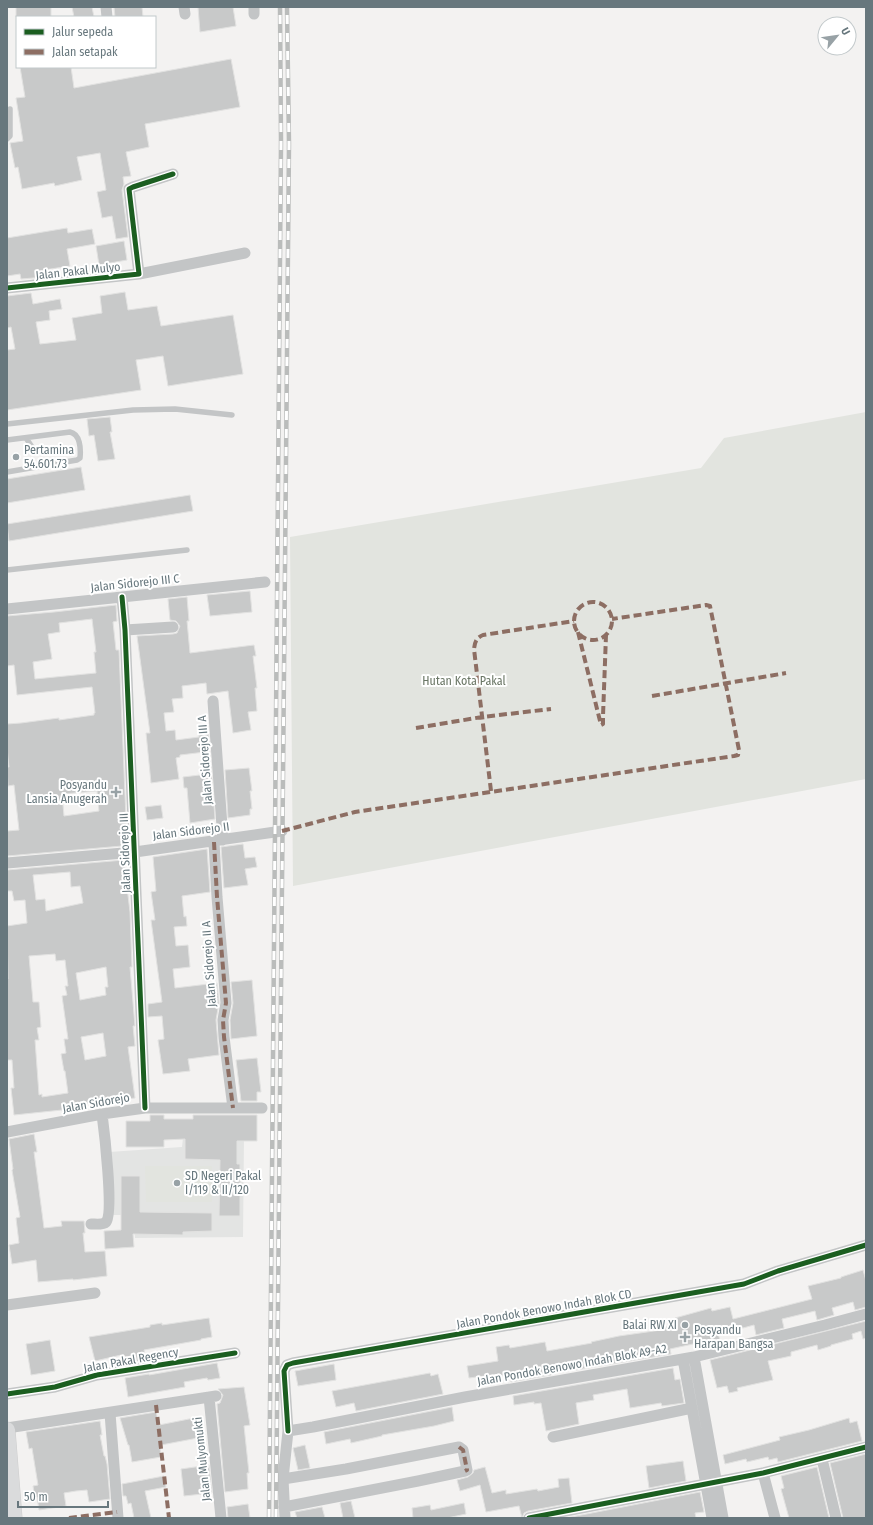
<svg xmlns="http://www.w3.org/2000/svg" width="873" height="1525" viewBox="0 0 873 1525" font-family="'Fira Sans Condensed',sans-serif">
<rect width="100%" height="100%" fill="#f3f2f1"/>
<path fill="#e3e4e3" d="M244 1137 243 1237 135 1238 134 1215H113L109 1152 182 1147 183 1138Z"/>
<path fill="#e2e4df" d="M866 412V779L293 886 290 537 701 468 724 438Z
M145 1166H212V1202H146Z"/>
<path fill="#c8c9c9" stroke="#e2e2e1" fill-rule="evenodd" d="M16 7H51V17H16Z
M72 7H92L94 17H74Z
M114 7H142L143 17H115Z
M198 7H233L236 26 200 32Z
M231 59 240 107 145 124 149 147 126 152 131 176 123 177 124 184 122 190 128 237 116 239 112 216 102 218 97 192 106 190 100 153 77 157 82 180 55 186 54 183 22 189 18 167 15 168 10 143 23 141 16 98 25 97 20 67H71L74 88Z
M67 228 68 233 92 229 95 244 67 249 70 266 44 270 45 277 21 279 20 274 7 276V238Z
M124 241 127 260 99 265 96 246Z
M125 292 128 310 157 306 161 326 233 315 243 374 168 386 163 356 136 360 141 390 7 410V350L15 349 11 327 7 328V296L31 293 33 304 60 299 62 309 49 311 50 320 36 322 40 344 76 340 72 318 102 313 100 296Z
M110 417 112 432H110L115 459 98 461 94 435 89 436 87 419Z
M81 467 85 490 7 503V479Z
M190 495 193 511 9 541 7 524Z
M250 591 252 612 210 616 207 595Z
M187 597 189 621H187L190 653 254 645 256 656H253L257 688H255L257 711 248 712 251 730 233 733 228 691 207 694 206 683 182 686 183 698 172 699 174 712 164 713 166 731 175 730 176 740 199 737 198 727 208 725 215 819 190 823 187 788H184L183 777 208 774 205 752 180 755V757L176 758 179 779 151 783 146 733H150L137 636 173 634 177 633 180 626 176 621 170 620 168 599Z
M116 605 117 621 113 622 116 650H119L127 843 122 844V846L7 856V831L19 830 14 785 8 786 7 767H9L7 748V724L21 723 59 718V720L94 715V713H95L92 687 17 695 14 665 7 666V616L54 612ZM92 619 96 652H94L96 673 35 679 33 662 52 659 48 634 60 632 59 623ZM97 791 99 811 64 816 62 794Z
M249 768 252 791H250L252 809H250V815L228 818 225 770Z
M161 805 163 818 147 820 145 807Z
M243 844 245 858 255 857 257 867 245 869 248 885 224 888 221 847Z
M207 849 210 892 182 896 184 917 186 916 187 926 174 927 176 946 188 945 190 967 173 969 175 988 217 983 219 1003 216 1020 219 1055 188 1059 190 1071 163 1074 158 1040 164 1039 162 1016 148 1017V1004L162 1002 151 920H155L151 892 156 891 153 857Z
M124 860 126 878 128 877 129 887H127L130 912 132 967H130L135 1026H133L135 1046 128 1047 135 1098 110 1101V1099L86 1104 87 1109 63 1113 62 1110 14 1115 11 1088H14L12 1060H7V979H8L7 926 27 923 25 900 14 901 12 891H7V870ZM70 872 71 887 80 886 83 903 46 911 45 899 36 900 33 875ZM55 954 56 961 65 960 68 986H65L67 995 62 996 68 1039H64L66 1053 61 1054 64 1071H65L68 1093 42 1097V1094L39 1095 35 1040H39L37 1028 41 1027 39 1002H33L29 956ZM106 967 108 987H105L106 995 80 1000 76 973ZM103 1033 106 1056 85 1060 81 1037Z
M252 980 257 1036 231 1039 230 1020 233 1003 231 982Z
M257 1058 261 1092H257V1101H241L236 1060Z
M150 1115H164V1119H193V1115H257V1141H237V1164H240V1216H219L220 1160 185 1159V1139L164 1140V1147H126V1121H150Z
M34 1134 37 1152H34L44 1228 62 1226 61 1221H84L85 1233H83L85 1252 105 1251 107 1276 73 1280V1279L38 1282 36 1260 12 1264 9 1245 19 1243 16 1218 20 1217 12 1170 13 1169 9 1139Z
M121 1176H140V1212L212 1213V1231L183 1232V1235L133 1234 134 1247 105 1249 104 1231 121 1230Z
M863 1270 866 1281V1307L855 1310 853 1302 832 1308 834 1315 817 1320 815 1311 782 1319 784 1328 756 1335 754 1325 743 1328 718 1334 721 1343 707 1347 706 1341 702 1342 670 1349 671 1354 576 1370 575 1361 549 1366 551 1375 511 1382 509 1374 501 1376 500 1374 469 1378 467 1366 498 1361 496 1347 509 1345 510 1348 545 1342 547 1351 592 1343 591 1342 619 1336 661 1330 660 1328 677 1325 675 1318 711 1308 712 1311 730 1307 733 1319 812 1299 808 1286 841 1278V1277Z
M209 1318 212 1337 201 1339V1340L144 1350 146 1360 122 1364 121 1355 95 1361 89 1337 150 1327V1325L162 1323V1325Z
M866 1321V1338L863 1339 861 1331 852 1334 853 1339 831 1345V1346L818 1350 817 1345 791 1352V1356L768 1361 773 1380 737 1388 738 1391 729 1393 727 1386 717 1388 710 1360Z
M50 1340 55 1371 31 1375 26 1344Z
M217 1363 220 1378 208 1380 207 1378 184 1382 185 1387 128 1397 125 1378 149 1374V1375Z
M334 1364 336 1380 298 1386 295 1371Z
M673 1368 675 1380 680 1379 684 1403 662 1406 661 1403 630 1408 627 1389 593 1395 594 1400 576 1403 579 1424 546 1431 541 1403 534 1404V1402L514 1405 513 1396Z
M430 1373 431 1376 438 1374 443 1394 356 1411 354 1403 336 1407 332 1391Z
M244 1387 250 1425 244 1426 249 1473H247L248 1489 225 1492 217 1404 220 1403 223 1395 218 1389Z
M452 1407 454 1421 434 1426 382 1435V1436L351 1443 350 1439 326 1444 324 1432Z
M156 1412 159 1425 194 1418 198 1438 161 1445V1448H160L161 1457 132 1462 129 1445H128L120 1418Z
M849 1418 850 1423 857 1421 862 1441 778 1462 777 1458 769 1460 768 1457 747 1462 746 1459 725 1464 723 1455 780 1440 779 1437 809 1430Z
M100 1421 102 1435H100L104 1456H105L107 1464 110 1499 89 1502 87 1490 76 1491 64 1493 66 1506 39 1510 37 1497 35 1498 33 1486 38 1485 32 1448 29 1449 26 1432Z
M305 1445 310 1468 298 1470 293 1448Z
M866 1454V1518H843L830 1463Z
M683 1461 686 1481 649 1488 646 1466Z
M209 1465 212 1493 184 1496 181 1469Z
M485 1467 492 1493 506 1490V1494L537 1489 538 1491 559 1487 558 1479 569 1478 572 1503 528 1511 524 1513 522 1518 519 1506 486 1512 480 1485 460 1491 457 1480 468 1477 473 1473 474 1470Z
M817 1467 829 1518H789L781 1489 784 1488 781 1476Z
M164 1476 166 1487 145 1491 151 1518H134L131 1503 128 1504 126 1496H123L122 1484Z
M700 1492 704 1512 695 1513 696 1518H566Z
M351 1501 355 1518H343L340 1503Z
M464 1503 466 1514 447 1518H413L412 1508 430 1505 431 1510Z
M248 1504 250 1518H228L227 1507Z
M322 1507 325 1518H297L295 1512Z"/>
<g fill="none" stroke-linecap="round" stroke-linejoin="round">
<defs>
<path id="secondary" d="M7 1430 14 1518"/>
</defs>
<use href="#secondary" stroke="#cecece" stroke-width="17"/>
<path stroke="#c3c5c6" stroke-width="5.5" d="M7 139 10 136V109
M7 424 133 410 175 409 232 415
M26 438 32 447
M7 440 70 432C80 434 81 448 80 458L77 460 7 472
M7 570 187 550"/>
<path stroke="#c3c5c6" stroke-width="11" d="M106 7 107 17
M184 7 185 14
M254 7V14
M139 274 245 253
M7 288 139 274 129 189 133 187 173 174
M122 597 125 630 145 1108
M7 609 265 582
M125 630 173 627
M213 701 223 840
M214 842 217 897 226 1003 223 1020 224 1037 233 1108
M7 863 135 852 282 831
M7 1132 102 1114 145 1108H262
M91 1224C96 1224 103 1225 106 1222 114 1213 104 1129 102 1114
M7 1305 95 1293
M694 1357 723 1518
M683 1359 712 1518
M7 1394 55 1387 97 1375 235 1353
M209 1397 221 1518
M110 1413 118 1518
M7 1428 216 1396
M288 1431 284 1371 287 1365 293 1363 744 1284 778 1271 866 1245
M553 1437 692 1408
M822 1459 836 1518
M763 1473 775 1518
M283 1479 288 1431 313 1427 465 1397 694 1357 825 1325 866 1314
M284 1507 418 1481 465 1471 467 1470 463 1450 459 1447 346 1469 283 1479 285 1518
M529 1518 763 1473 866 1447"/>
<use href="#secondary" stroke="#dadbdc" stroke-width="16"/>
<defs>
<path id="rail" d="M269 1518 281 143 280 7
M276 1518 289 144 287 7"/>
</defs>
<use href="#rail" stroke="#babcbb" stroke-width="4.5"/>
<use href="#rail" stroke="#fff" stroke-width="3" stroke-dasharray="9" stroke-linecap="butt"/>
<path stroke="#8d6e63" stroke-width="4" stroke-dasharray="8 4" stroke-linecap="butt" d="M574 621a19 19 0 1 1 38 0a19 19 0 1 1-38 0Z
M578 632 601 725 603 724V716L606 635
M652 696 786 673
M416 728 482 717 551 709
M491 791 474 649C475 642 476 638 483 635L574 621
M282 831 355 812 734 756 738 755 739 750 710 606 706 605 612 619
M214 842 217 897 226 1003 223 1020 224 1037 233 1108
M156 1405 169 1518
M459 1447 463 1450 467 1470 465 1471
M69 1518 117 1512"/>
<defs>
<path id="cycleway" d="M7 288 139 274 129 189 133 187 173 174
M122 597 125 630 145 1108
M7 1394 55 1387 97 1375 235 1353
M288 1431 284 1371 287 1365 293 1363 744 1284 778 1271 866 1245
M529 1518 763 1473 866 1447"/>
</defs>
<use href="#cycleway" stroke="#fff" stroke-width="8"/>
<use href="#cycleway" stroke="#1b5e20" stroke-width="5"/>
</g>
<g fill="#98a2a6" stroke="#fff" stroke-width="1.5">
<circle cx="16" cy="457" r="4"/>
<path d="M114 786h4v4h4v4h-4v4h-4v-4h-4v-4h4z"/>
<circle cx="177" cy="1183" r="4"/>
<circle cx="685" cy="1325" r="4"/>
<path d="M683 1331h4v4h4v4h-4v4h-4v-4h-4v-4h4z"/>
</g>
<g text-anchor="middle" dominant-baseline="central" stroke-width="4" stroke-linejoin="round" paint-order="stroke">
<g font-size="12" fill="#67777d" stroke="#fff">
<text transform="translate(78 271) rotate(-6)">Jalan Pakal Mulyo</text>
<text transform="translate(135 583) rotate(-6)">Jalan Sidorejo III C</text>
<text transform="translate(205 760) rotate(-94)">Jalan Sidorejo III A</text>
<text transform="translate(191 831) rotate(-7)">Jalan Sidorejo II</text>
<text transform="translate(125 853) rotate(-92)">Jalan Sidorejo III</text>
<text transform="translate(209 964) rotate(-94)">Jalan Sidorejo II A</text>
<text transform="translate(96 1103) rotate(-10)">Jalan Sidorejo</text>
<text transform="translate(544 1309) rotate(-10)">Jalan Pondok Benowo Indah Blok CD</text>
<text transform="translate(131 1360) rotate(-10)">Jalan Pakal Regency</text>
<text transform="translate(572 1365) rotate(-10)">Jalan Pondok Benowo Indah Blok A9-A2</text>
<text transform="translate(202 1459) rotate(-96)">Jalan Mulyomukti</text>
</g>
<g font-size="12" fill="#67777d" stroke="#fff" text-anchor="start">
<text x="24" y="450">Pertamina<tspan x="24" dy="14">54.601.73</tspan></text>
<text x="107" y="785" text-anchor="end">Posyandu<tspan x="107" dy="14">Lansia Anugerah</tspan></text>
<text x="185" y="1176">SD Negeri Pakal<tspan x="185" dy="14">I/119 &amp; II/120</tspan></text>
<text x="677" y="1325" text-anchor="end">Balai RW XI</text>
<text x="694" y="1330">Posyandu<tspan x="694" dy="14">Harapan Bangsa</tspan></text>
</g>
<g font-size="12" fill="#6a7665" stroke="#fff">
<text x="464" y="681">Hutan Kota Pakal</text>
</g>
</g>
<rect width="873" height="1525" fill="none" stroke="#67777d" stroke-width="16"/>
<rect x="16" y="16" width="140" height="52" fill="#ffffff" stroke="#c2c9cb"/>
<rect x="24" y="29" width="20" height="6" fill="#1b5e20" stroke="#c2c9cb"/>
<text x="52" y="36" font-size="12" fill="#67777d">Jalur sepeda</text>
<rect x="24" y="49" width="20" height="6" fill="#8d6e63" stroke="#c2c9cb"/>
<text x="52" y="56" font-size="12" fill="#67777d">Jalan setapak</text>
<g transform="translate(837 36) rotate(61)"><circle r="19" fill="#ffffff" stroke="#c2c9cb"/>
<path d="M0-3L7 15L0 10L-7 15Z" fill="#98a2a6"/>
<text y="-6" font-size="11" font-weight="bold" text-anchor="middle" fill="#67777d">U</text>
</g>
<path d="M18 1501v6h90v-6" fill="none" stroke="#67777d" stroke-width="2"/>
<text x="24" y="1501" font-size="12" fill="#67777d" stroke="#ffffff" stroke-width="3" paint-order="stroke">50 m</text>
</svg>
